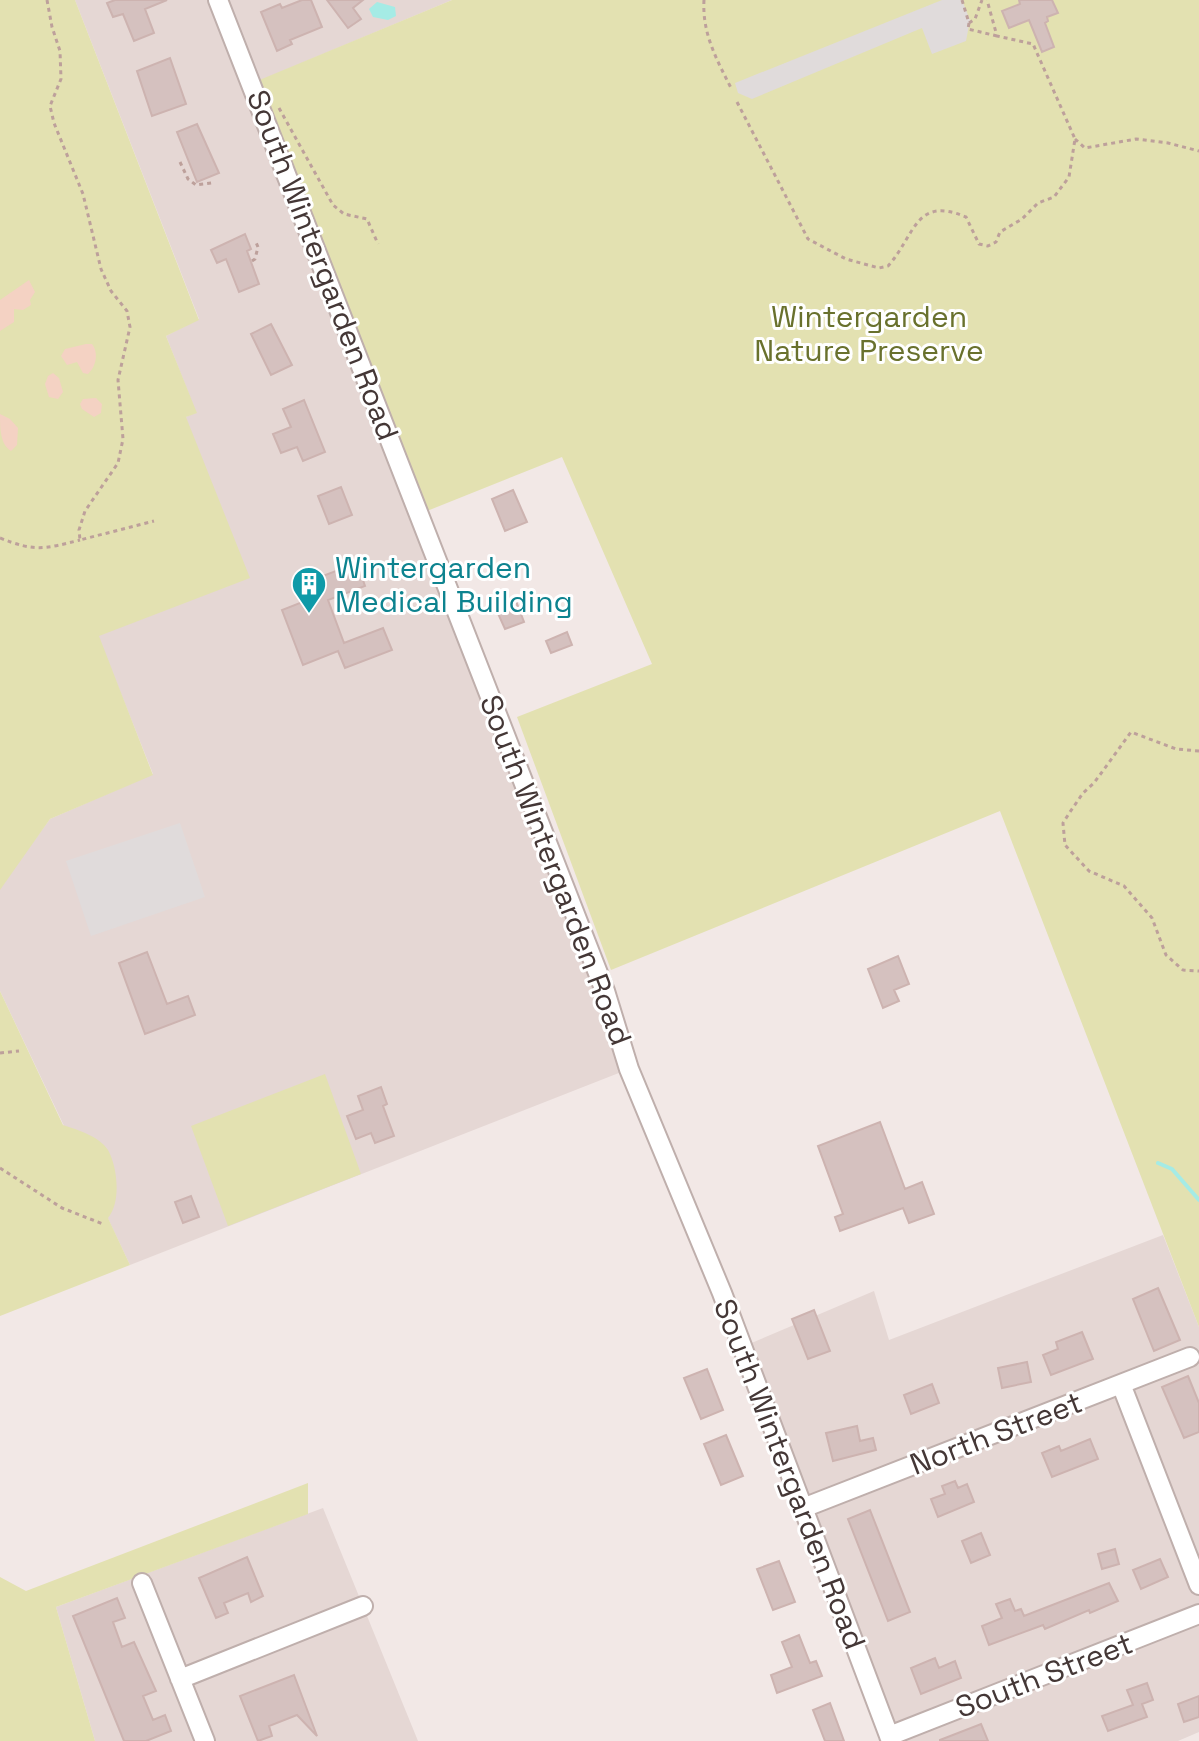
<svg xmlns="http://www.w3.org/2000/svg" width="1199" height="1741" viewBox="0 0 1199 1741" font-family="'Space Grotesk',sans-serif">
<rect width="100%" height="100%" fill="#f2e8e6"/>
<path fill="#e5d7d4" d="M75 0H452L247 86 409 518 420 513 629 1069 130 1265 0 991V887L50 819 153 774 98 636 186 417 196 412 166 336 199 319Z
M1163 1235 1199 1327V1732L1178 1741H893L742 1347 874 1291 889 1340Z
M323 1508 418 1741H95L56 1607Z"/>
<path fill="#e3e1b1" d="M0 0H75L199 320 166 336 197 413 186 417 250 578 99 636 153 775 50 819 0 890Z
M452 0H1199V1327L1000 811 611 970 517 717 652 664 562 457 427 511 257 81Z
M0 991 63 1125C78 1130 99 1136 108 1150 118 1168 121 1203 108 1218L130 1265 0 1316Z
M325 1074 361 1174 228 1226 191 1126Z
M308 1483V1514L56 1607 95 1741H0V1577L26 1591Z"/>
<path fill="#f4d2c3" d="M29 280 35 292 30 300 31 305 23 310 14 309V322L0 331V300Z
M86 344H92C99 353 96 367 88 374L83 373 77 362 67 365 61 356 65 349Z
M53 373 59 378 63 392 58 399 49 397 45 384 48 376Z
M96 398 102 404 101 413 94 417 82 409 80 404 83 399Z
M0 414 10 419 18 428 17 445 11 451C0 444 0 428 0 414Z"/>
<path fill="#e0dbdb" d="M942 0H962L970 20 966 41 932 54 922 28 752 99 738 93 735 83Z
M180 823 205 897 91 936 66 861Z"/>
<path fill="#a5ebe5" d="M377 2 395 7 396 16 388 20 373 17 369 9Z"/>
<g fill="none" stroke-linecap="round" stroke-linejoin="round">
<path stroke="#a5ebe5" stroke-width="4" d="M1158 1163 1172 1169 1199 1200"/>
</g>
<path fill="#d5c1bf" stroke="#cdb3b0" stroke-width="2" d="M115 0H167L145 9 154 33 134 41 123 14 113 17 107 3Z
M302 0H311L322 27 290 40 292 44 277 51 261 12 280 4 282 8Z
M327 0H363L353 8 361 19 348 28Z
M1019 0H1052L1058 13 1047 17 1048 21 1045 23 1054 47 1042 52 1029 20 1009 28 1002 11 1020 4Z
M170 58 186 104 152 116 137 71Z
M197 124 219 173 197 182 177 132Z
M245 234 251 249 247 251 259 284 239 292 226 259 217 263 211 250Z
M271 324 292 365 271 375 251 334Z
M304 400 325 452 303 461 297 447 281 453 273 434 291 427 283 409Z
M341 487 352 515 329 524 318 496Z
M513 490 527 522 505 531 492 499Z
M357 563 365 586 328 600 344 643 383 628 392 650 345 668 338 651 303 665 282 610 318 596 312 580Z
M516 601 524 622 505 629 496 609Z
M567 632 572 645 551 653 546 641Z
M147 952 167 1004 188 996 195 1015 145 1034 119 963Z
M898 956 909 984 894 990 899 1001 883 1008 868 969Z
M381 1087 387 1104 383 1106 394 1136 375 1143 371 1133 356 1139 347 1116 363 1110 358 1096Z
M880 1122 905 1189 922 1182 934 1214 909 1223 903 1208 840 1231 835 1217 843 1214 818 1146Z
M191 1196 199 1217 183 1223 175 1202Z
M1158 1288 1180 1340 1154 1351 1133 1299Z
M814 1310 830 1351 808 1359 792 1319Z
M1082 1332 1093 1359 1051 1375 1043 1355 1058 1349 1056 1342Z
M1027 1362 1031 1382 1002 1388 998 1368Z
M707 1369 723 1410 701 1419 684 1378Z
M1188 1376 1199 1403V1432L1184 1438 1162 1387Z
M932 1384 939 1403 911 1414 904 1395Z
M857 1426 860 1441 873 1438 876 1450 833 1461 826 1433Z
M726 1435 743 1476 721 1485 704 1444Z
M1090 1439 1098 1459 1052 1477 1042 1453 1059 1446 1061 1451Z
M955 1481 958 1488 967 1484 974 1502 938 1517 931 1499 945 1494 942 1486Z
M870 1510 910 1612 888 1621 848 1519Z
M981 1533 990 1555 971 1563 962 1541Z
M1115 1549 1119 1564 1102 1569 1098 1554Z
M247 1557 263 1596 251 1602 248 1593 224 1603 228 1613 216 1618 199 1578Z
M1160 1559 1168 1577 1141 1589 1133 1570Z
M779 1561 795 1602 773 1610 757 1569Z
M1109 1583 1118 1601 1090 1613 1089 1610 1045 1629 1043 1625 989 1645 982 1626 1002 1618 996 1604 1010 1599 1015 1611 1021 1609 1024 1616Z
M117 1598 125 1618 113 1622 122 1647 134 1642 156 1691 143 1696 153 1720 165 1715 171 1731 146 1741H124L73 1616Z
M799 1635 810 1663 816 1661 822 1676 777 1693 771 1675 792 1667 782 1642Z
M935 1658 939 1668 955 1661 961 1678 921 1694 911 1668Z
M294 1675 317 1736 297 1715 269 1726 272 1736 258 1741 240 1696Z
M1147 1683 1153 1700 1142 1704 1147 1717 1108 1731 1102 1716 1133 1705 1127 1690Z
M1199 1696V1717L1184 1722 1178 1704Z
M830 1703 844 1741H825L813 1710Z
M981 1724 988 1741H940V1740Z"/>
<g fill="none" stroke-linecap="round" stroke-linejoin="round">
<defs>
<path id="minor" d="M218 0 605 991 629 1069 722 1293 891 1741
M1121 1384 1199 1585
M803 1508 1190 1357
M142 1583 205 1741
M180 1679 363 1606
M889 1736 1199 1614"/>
</defs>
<use href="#minor" stroke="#bfafac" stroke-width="22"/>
<path stroke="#bda09b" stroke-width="3" stroke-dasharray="4 4" stroke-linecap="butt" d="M47 0 52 27 60 51 61 79 50 106 54 123 83 194 101 269 111 291 127 311 130 327 118 380 123 439 118 463 85 511 79 530 80 540 154 521
M704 0C702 34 717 60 732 90
M962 0 969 23 968 29 997 36
M969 23 975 19 982 0
M737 102 808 239 846 259 879 268 888 266C915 236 915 195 966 217L979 244 988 246 996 242 1000 232 1022 219 1038 203 1054 197 1069 177 1075 139 1033 44 997 36 987 0
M279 108 333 205 344 214 367 219 378 244
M1075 139 1085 148 1136 139 1168 143 1199 151
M180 162 188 179 196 185 212 183
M252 261 255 259 258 247 255 240
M0 538C35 552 45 549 80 540
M1199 751 1176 749 1131 732 1094 783 1083 793 1070 812 1063 823 1065 845 1089 871 1124 886 1152 918 1166 955 1183 970 1199 971
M0 1053 19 1051
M0 1168 62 1208 103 1224"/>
<use href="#minor" stroke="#fff" stroke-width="18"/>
</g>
<defs>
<symbol id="building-pin" viewBox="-11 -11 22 30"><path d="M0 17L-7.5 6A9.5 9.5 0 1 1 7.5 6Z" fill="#0f9aa8" stroke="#fff"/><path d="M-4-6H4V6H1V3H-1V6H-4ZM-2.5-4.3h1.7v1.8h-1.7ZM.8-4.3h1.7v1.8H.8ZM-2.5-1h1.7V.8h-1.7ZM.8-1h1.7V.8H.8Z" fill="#fff"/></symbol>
</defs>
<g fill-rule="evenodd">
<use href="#building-pin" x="289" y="564" width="40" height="54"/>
</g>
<g text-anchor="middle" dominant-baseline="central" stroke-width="6" stroke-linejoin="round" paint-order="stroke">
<g font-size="30" fill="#443736" stroke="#fff">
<text transform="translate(323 265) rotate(69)">South Wintergarden Road</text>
<text transform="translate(556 870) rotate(69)">South Wintergarden Road</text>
<text transform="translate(996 1433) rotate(-21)">North Street</text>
<text transform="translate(790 1474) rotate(69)">South Wintergarden Road</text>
<text transform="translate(1044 1675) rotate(-21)">South Street</text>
</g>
<g font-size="30" fill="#69712d" stroke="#fff">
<text x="869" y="316">Wintergarden<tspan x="869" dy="34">Nature Preserve</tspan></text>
</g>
<g font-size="30" fill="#0d838f" stroke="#fff" text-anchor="start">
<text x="335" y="567">Wintergarden<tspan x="335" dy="34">Medical Building</tspan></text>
</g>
</g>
</svg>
